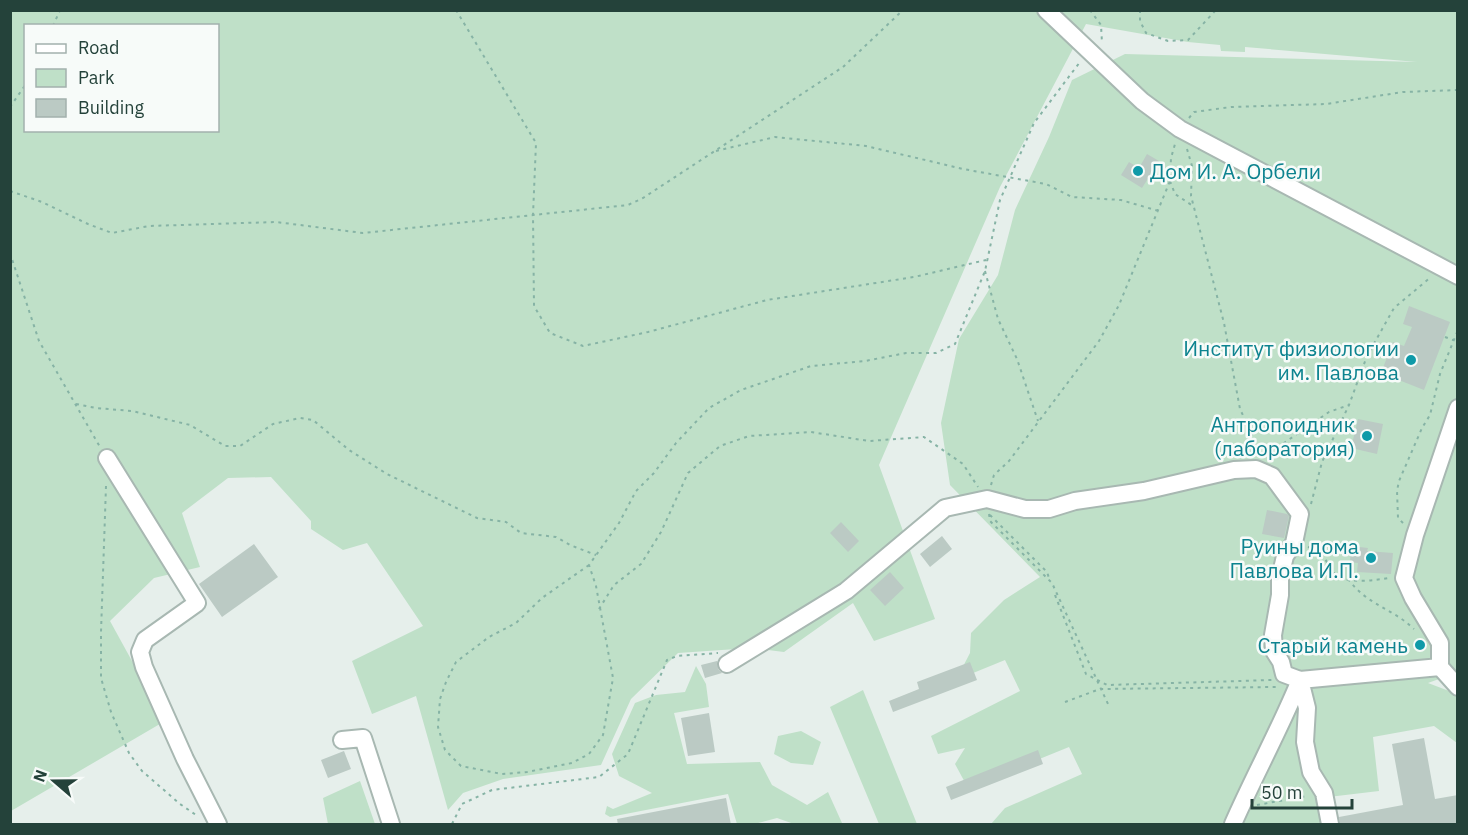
<svg xmlns="http://www.w3.org/2000/svg" width="1468" height="835" viewBox="0 0 1468 835" font-family="'IBM Plex Sans',sans-serif">
<rect width="100%" height="100%" fill="#e6efeb"/>
<path fill="#bfe0c8" fill-rule="evenodd" d="M10 11H1457L1458 672 1428 683 1457 694V743L1434 726 1373 737 1379 791 1320 798 1324 824H991L1005 808 1082 774 1069 747 968 788 955 764 965 748 938 754 931 736 1020 691 1005 660 956 680 970 653 971 633 1004 600 1040 577 950 485 941 423 959 339 998 275 1015 210 1049 137 1072 80 1125 54 1417 62 1245 47V52L1221 51 1220 45 1188 42 1086 24 1000 187 879 465 935 619 874 641 853 603 784 652 751 648 678 653 631 699 601 765 503 779 463 793 448 810 416 696 372 714 352 661 423 626 367 543 343 550 311 529V521L271 477 228 478 182 513 200 567 154 578 110 621 165 721 11 811ZM26 26H218V130H26Z
M696 666 706 684 709 707 674 713 687 764 760 762 772 785 807 805 828 792 842 823 794 824 777 818 754 824H737L728 794 610 817 605 814 607 806 613 809 652 793 619 776 612 754 635 703 656 695 685 692Z
M863 690 917 824H879L830 707Z
M801 731 821 742 813 765 791 763 774 754 778 736Z
M360 781 375 824H328L323 798Z"/>
<path fill="#bbcac4" d="M1147 154 1159 161 1142 188 1121 175 1129 162 1139 168Z
M1409 306 1450 322 1424 390 1381 373 1393 342 1404 346 1412 327 1403 324Z
M1358 419 1383 424 1377 454 1351 448Z
M1267 510 1287 514 1289 516 1284 538 1262 534Z
M841 522 859 541 848 552 830 533Z
M942 536 952 549 930 567 920 554Z
M254 544 278 577 222 617 199 584Z
M1351 546 1368 548 1367 551 1393 553 1391 574 1357 572 1358 563 1350 562Z
M890 572 904 588 885 606 870 590Z
M717 661 718 669 722 673 705 678 701 665Z
M970 662 977 680 893 712 889 701 919 689 917 682Z
M709 713 715 752 688 756 681 718Z
M1424 738 1435 799 1458 795V825H1340L1339 817 1403 805 1392 744Z
M1038 750 1043 764 951 800 946 787Z
M344 751 351 769 328 778 321 760Z
M726 798 731 825H618L617 819Z"/>
<g fill="none" stroke-linecap="round" stroke-linejoin="round">
<defs>
<path id="minor" d="M1046 10 1142 101 1180 129 1458 276
M1458 408 1415 535 1404 578 1413 598 1440 643V667L1458 687
M107 458 197 603 145 640 140 652 144 667 185 759 218 824
M727 664 846 591 945 508 987 499 1025 509H1049L1075 501 1144 491 1234 470 1256 469 1272 476 1300 514 1294 543 1285 556 1280 578V595L1273 635 1274 651 1281 662 1284 674 1300 680 1307 708 1305 742 1311 772 1324 793 1330 824
M342 740 363 738 391 824
M1233 824C1254 776 1280 729 1300 680L1440 667"/>
</defs>
<use href="#minor" stroke="#a8b8b2" stroke-width="20"/>
<path stroke="#86b3a5" stroke-width="2" stroke-dasharray="3 4.5" stroke-linecap="butt" d="M456 10 536 143 533 215 534 306 550 333 583 346 648 332 767 300 914 277 986 260
M1090 10 1101 25 1102 43
M1140 10V21L1146 33 1168 41 1188 40 1216 10
M53 26 60 10
M10 107 26 84
M1189 118 1194 112 1231 107 1326 104 1403 92 1458 90
M1187 149 1192 166 1191 196 1224 323 1240 409 1262 456
M716 151 775 137 866 146 963 169 1046 184 1072 197 1121 200 1159 211
M1170 181 1175 194 1193 206
M10 191 42 202 88 224 112 233 149 226 276 222 363 233 628 205 643 198 843 67 903 10
M10 253 39 341 100 447
M985 271 998 319 1017 359 1038 421
M1445 337 1453 340
M76 404 96 408 132 411 190 425 225 446H240L273 424 300 418 313 420 349 450 387 474 477 518 506 522 521 533 556 537 570 545 596 555
M1265 456 1329 412 1349 405
M991 485 994 475 1009 461 1099 341 1119 305 1170 181 1171 158 1175 144
M106 486 101 632V678L111 712 129 753 142 771 180 804 196 815
M1311 504 1322 462 1349 405 1367 356 1394 308 1431 277
M989 514 990 521 1052 583 1108 704
M990 515 1047 572 1049 578
M1403 523 1398 518 1397 491 1399 481 1422 428 1430 415 1440 374 1458 330
M1308 547C1324 551 1325 561 1334 573 1344 585 1376 580 1389 578
M589 565 542 598 516 623 489 637 456 662 446 682 440 699 438 727 445 750 461 766 502 774 527 772 572 763 589 754 603 735 613 678 596 586 589 565 619 523 636 491 654 473 676 443 709 408 741 390 811 366 865 361 906 353H936L955 344 985 271 1000 200 1034 123 1080 62
M1348 579C1367 605 1392 608 1414 629
M1055 595 1086 674 1107 685 1272 680
M599 609 614 585 641 564 661 532 688 473 720 446 749 436 811 432 869 441 924 437 963 464 978 487
M1065 702 1100 689 1276 687
M1257 805 1307 796
M452 824 462 804 492 790 599 777 628 754 667 660 677 656 718 653"/>
<use href="#minor" stroke="#fff" stroke-width="16"/>
</g>
<g fill="#0f9aa8" stroke="#f7fbf9" stroke-width="2">
<circle cx="1138" cy="171" r="6"/>
<circle cx="1411" cy="360" r="6"/>
<circle cx="1367" cy="436" r="6"/>
<circle cx="1371" cy="558" r="6"/>
<circle cx="1420" cy="645" r="6"/>
</g>
<g text-anchor="middle" dominant-baseline="central" stroke-width="5" stroke-linejoin="round" paint-order="stroke">
<g font-size="21" fill="#0d838f" stroke="#f7fbf9" text-anchor="end">
<text x="1150" y="171" text-anchor="start">Дом И. А. Орбели</text>
<text x="1399" y="348">Институт физиологии<tspan x="1399" dy="24">им. Павлова</tspan></text>
<text x="1355" y="424">Антропоидник<tspan x="1355" dy="24">(лаборатория)</tspan></text>
<text x="1359" y="546">Руины дома<tspan x="1359" dy="24">Павлова И.П.</tspan></text>
<text x="1408" y="645">Старый камень</text>
</g>
</g>
<rect width="1468" height="835" fill="none" stroke="#24423a" stroke-width="24"/>
<rect x="24" y="24" width="195" height="108" fill="#f7fbf9" stroke="#a3b1ad" stroke-width="1.5"/>
<rect x="36" y="44" width="30" height="9" fill="#ffffff" stroke="#a3b1ad" stroke-width="1.5"/>
<text x="78" y="54" font-size="18" fill="#24423a">Road</text>
<rect x="36" y="69" width="30" height="18" fill="#bfe0c8" stroke="#a3b1ad" stroke-width="1.5"/>
<text x="78" y="84" font-size="18" fill="#24423a">Park</text>
<rect x="36" y="99" width="30" height="18" fill="#bbcac4" stroke="#a3b1ad" stroke-width="1.5"/>
<text x="78" y="114" font-size="18" fill="#24423a">Building</text>
<g transform="translate(54 781) rotate(290)" stroke="#f7fbf9" stroke-width="4.5" paint-order="stroke">
<path d="M0-4.5L10 22L0 15L-10 22Z" fill="#24423a"/>
<text y="-9" font-size="16" font-weight="bold" text-anchor="middle" fill="#24423a">N</text>
</g>
<path d="M1252 799v9h100v-9" fill="none" stroke="#24423a" stroke-width="3"/>
<text x="1261" y="799" font-size="18" fill="#24423a" stroke="#f7fbf9" stroke-width="4.5" paint-order="stroke">50 m</text>
</svg>
